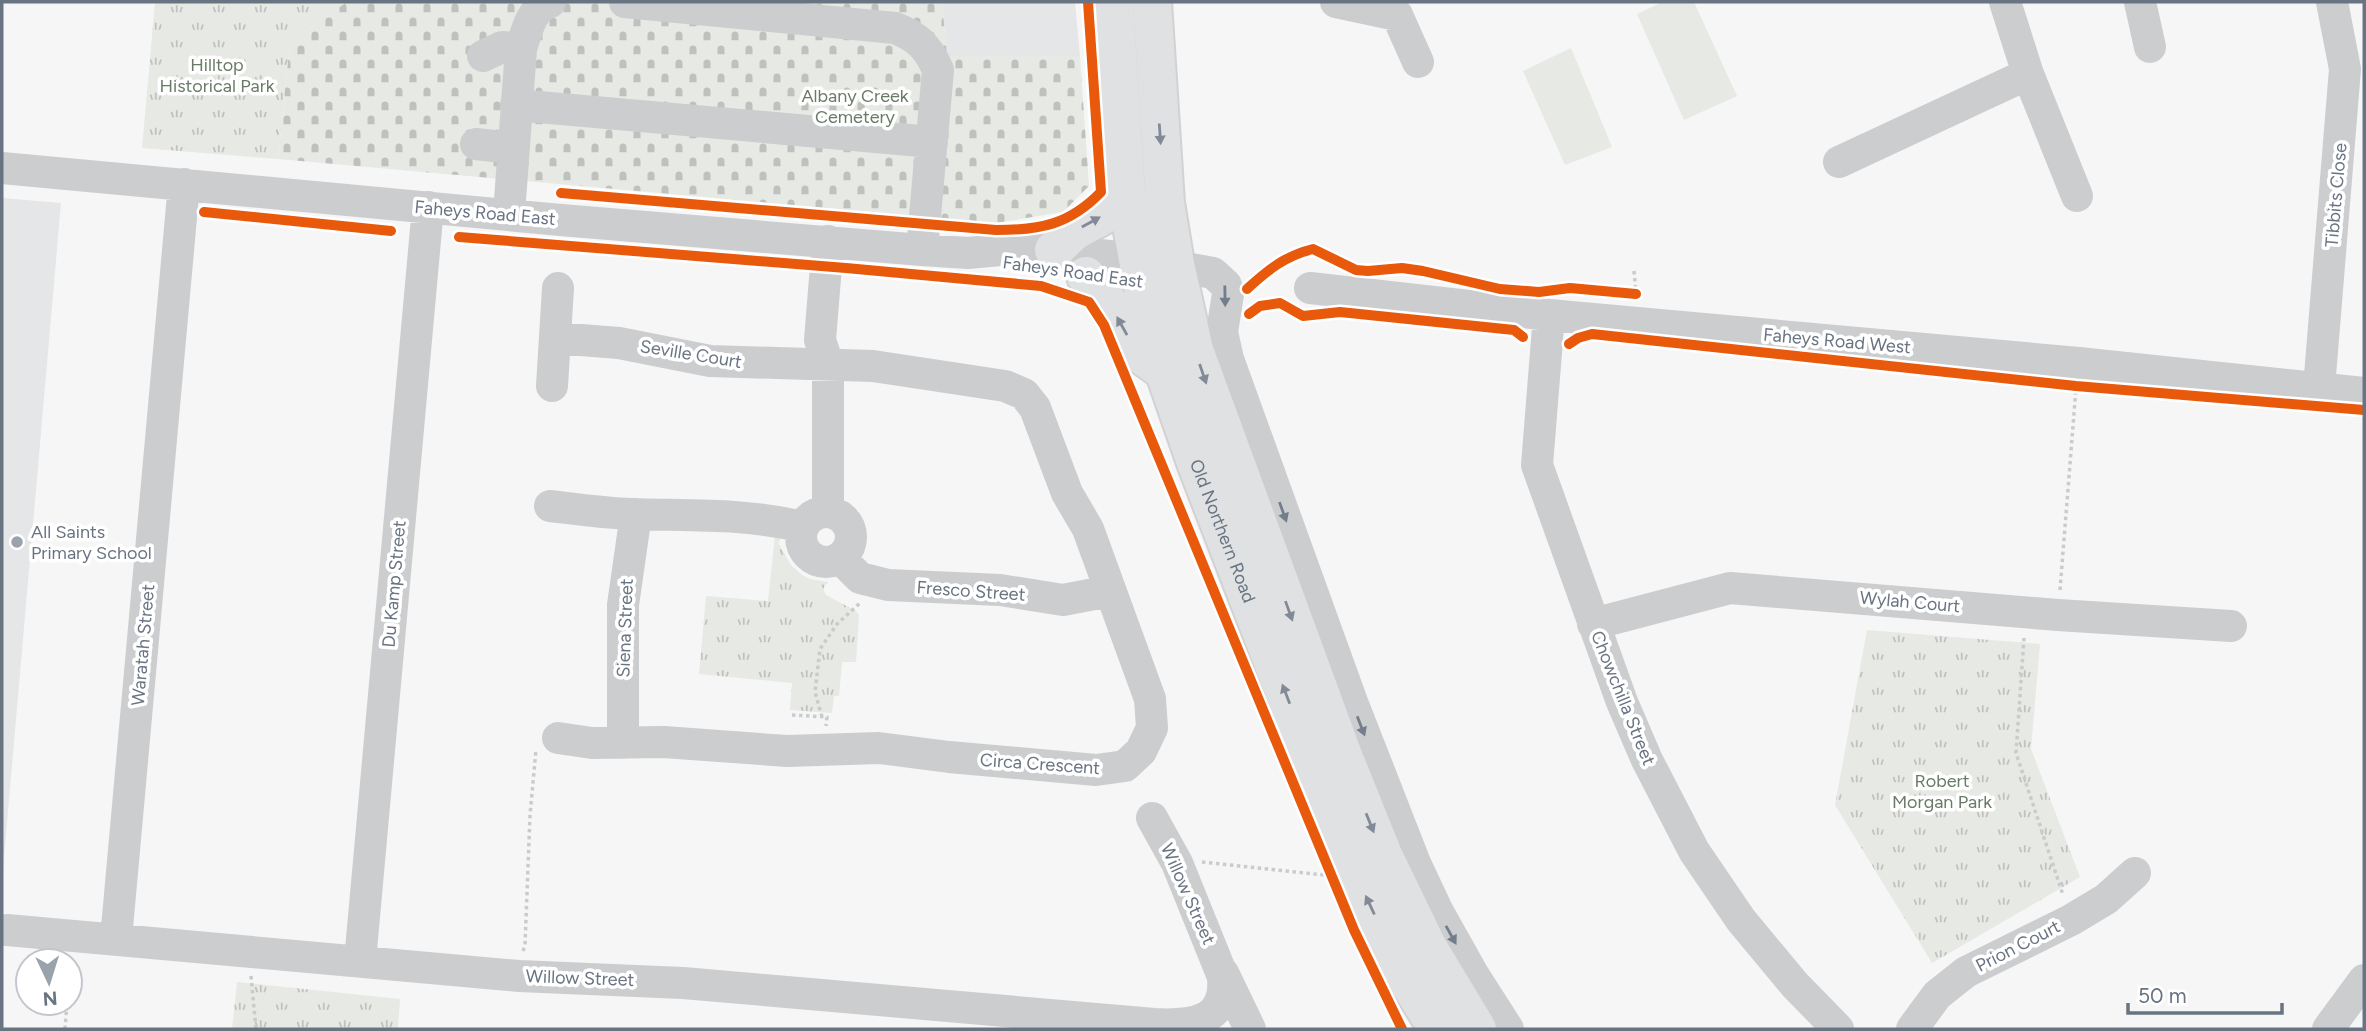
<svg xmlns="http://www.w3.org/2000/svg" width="2366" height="1031" viewBox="0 0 2366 1031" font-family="Figtree,sans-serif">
<defs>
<pattern id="grass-tufts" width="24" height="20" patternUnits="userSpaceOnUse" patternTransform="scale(1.75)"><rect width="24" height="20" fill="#e6e9e4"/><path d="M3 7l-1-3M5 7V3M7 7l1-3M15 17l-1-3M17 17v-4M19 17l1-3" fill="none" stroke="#bec1be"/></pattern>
<pattern id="cemetery-stones" width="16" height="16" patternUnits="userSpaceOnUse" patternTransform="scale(1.75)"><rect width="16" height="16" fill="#e6e9e4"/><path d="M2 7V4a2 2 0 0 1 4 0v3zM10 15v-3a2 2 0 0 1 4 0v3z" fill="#bec1be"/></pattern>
</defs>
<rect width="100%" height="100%" fill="#f6f6f6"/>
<path fill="#e5e6e7" d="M942 2H1075L1080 56H947Z
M2 198 61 203 2 880Z"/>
<path fill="url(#grass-tufts)" d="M155 2H347L290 42 278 159 142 148Z
M775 535 780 539 779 544 791 565 802 575 810 579 828 582 823 589 826 595 856 611 859 615 856 662H842L839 696H834L832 713 790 710 792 683 699 674 706 596 768 601Z
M1867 630 2040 644 2031 749 2080 877 1932 963 1835 805Z
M237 982 400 999 398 1029H232Z"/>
<path fill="url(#cemetery-stones)" d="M347 2H942L947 56H1080L1089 186 1063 212 996 223 278 159 290 42Z"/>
<path fill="#e6e9e4" d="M1663 2H1694L1737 96 1684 120 1637 14Z
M1571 48 1612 147 1565 165 1523 71Z"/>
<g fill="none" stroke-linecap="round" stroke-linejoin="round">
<defs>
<g id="highway">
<path id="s1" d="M1114 2 1126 192 1146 304 1155 344 1197 465 1354 871 1395 960 1438 1029"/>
<path d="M1152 2 1165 203 1175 264 1194 350 1342 753 1383 855 1427 946 1477 1029"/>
<path d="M1054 250 1074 231 1105 214 1126 192"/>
<path d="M1086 276 1110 305 1135 350 1160 368"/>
</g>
</defs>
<use href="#highway" stroke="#d2d2d3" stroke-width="42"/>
<path stroke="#cacbcc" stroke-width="3.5" stroke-dasharray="3.5 3.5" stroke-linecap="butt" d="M1389 270 1402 268 1433 274
M1634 271 1636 294
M1251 285 1291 254 1313 249 1347 265
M1565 289 1636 294
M1251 313 1260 306 1280 303 1294 312 1310 316
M2060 590 2076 388
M2024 638 2016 753 2063 895
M792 715 827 717 826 726
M822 717 815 692 820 649 837 624 860 603
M1202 862 1324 875
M523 951 525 945 530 815 536 750
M70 976 71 961
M251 976 256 1029
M65 1029 67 1003"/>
<path stroke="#cccdcf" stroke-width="32" d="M625 2 895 28C918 37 928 47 938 70L922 250
M1336 2 1397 15 1418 62
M2005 2 2028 74 2077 196
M2140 2 2150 47
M483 56 502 47 521 49
M516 105 932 142
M476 144 512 148
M1839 162 2028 74
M2 168 561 220 922 250 968 253 1011 249 1054 250 1137 259 1213 273 1226 285 1228 294 1222 332 1228 359 1352 702 1415 863 1437 910 1474 976 1508 1029
M509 214 521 49C526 33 531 8 550 2
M1310 288 1549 315 2079 363 2364 393
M1549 315 1537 465 1622 702 1647 760 1694 851 1741 920 1795 985 1838 1029
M555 338 619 343 710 361 873 366 1005 386 1024 394 1035 408 1067 493 1088 529 1150 699 1152 728 1141 751 1125 766 1096 770 949 757 879 748 787 751 664 742 592 743 558 738
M552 386 558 288
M2319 388 2345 69 2332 2
M550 506C577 509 604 513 631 514 689 516 746 513 803 527
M801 537a25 25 0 1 1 50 0a25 25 0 1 1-50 0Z
M828 512V364L820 340 828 241
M840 558 860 578 888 585 1000 590 1063 600 1110 591
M1593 624 1730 588 2058 615 2231 626
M623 743V605L636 514
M7 930 519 976 683 983 1154 1024C1190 1026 1227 1023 1223 977L1177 863 1152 818
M116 939 184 184
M360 961 428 207
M1223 973 1250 1029
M1912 1029 1937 995 1966 972 2071 920 2106 899 2135 873
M2328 1029 2364 980"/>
<use href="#highway" stroke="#e0e1e2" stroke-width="38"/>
<defs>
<path id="cycleway" d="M561 193 996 230C1040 230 1069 225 1101 192L1088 2
M204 212 391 231
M459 237 846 268 1041 286 1089 302 1104 325 1354 930 1402 1029
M1247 289C1269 269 1285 256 1313 249L1356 270 1368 271 1402 268 1423 271 1500 289 1539 292 1570 288 1636 294
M1249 314 1260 306 1280 303 1303 316 1340 312 1514 330 1523 337
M1569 344 1578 338 1592 334 2076 386 2364 410"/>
</defs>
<use href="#cycleway" stroke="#fff" stroke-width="15"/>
<use href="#cycleway" stroke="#e8590c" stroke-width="10"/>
</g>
<defs><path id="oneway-solid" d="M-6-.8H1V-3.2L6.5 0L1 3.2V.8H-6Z" transform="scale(1.75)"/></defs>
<g fill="#818a96">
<use href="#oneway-solid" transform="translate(1160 134) rotate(86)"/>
<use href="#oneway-solid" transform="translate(1091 222) rotate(-29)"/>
<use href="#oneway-solid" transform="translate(1122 326) rotate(-119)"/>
<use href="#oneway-solid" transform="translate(1203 374) rotate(71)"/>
<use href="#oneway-solid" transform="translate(1289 611) rotate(70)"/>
<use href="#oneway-solid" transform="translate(1286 694) rotate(-111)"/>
<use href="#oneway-solid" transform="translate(1370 823) rotate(68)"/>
<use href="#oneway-solid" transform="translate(1370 905) rotate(-115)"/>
</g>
<g fill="#737d8b">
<use href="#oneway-solid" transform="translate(1225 296) rotate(89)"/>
<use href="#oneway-solid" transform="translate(1283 512) rotate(70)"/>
<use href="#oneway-solid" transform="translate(1361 726) rotate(69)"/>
<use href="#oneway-solid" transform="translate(1451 935) rotate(61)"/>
</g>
<circle fill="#9aa2ab" stroke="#fff" stroke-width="2.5" cx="17" cy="542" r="7"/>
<g text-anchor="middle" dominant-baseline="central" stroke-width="7" stroke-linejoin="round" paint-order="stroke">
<g font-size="18" fill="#697b67" stroke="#fff">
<text x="217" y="65">Hilltop<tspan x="217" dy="21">Historical Park</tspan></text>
<text x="855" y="96">Albany Creek<tspan x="855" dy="21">Cemetery</tspan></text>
<text x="1942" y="781">Robert<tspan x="1942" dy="21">Morgan Park</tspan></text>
</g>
<g font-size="18" fill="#697483" stroke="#fff">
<text transform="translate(2336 195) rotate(-85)">Tibbits Close</text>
<text transform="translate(485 213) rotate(5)">Faheys Road East</text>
<text transform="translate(1073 272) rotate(8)">Faheys Road East</text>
<text transform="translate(1837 341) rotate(5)">Faheys Road West</text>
<text transform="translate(691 354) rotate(9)">Seville Court</text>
<text stroke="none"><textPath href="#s1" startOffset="544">Old Northern Road</textPath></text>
<text transform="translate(394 584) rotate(-85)">Du Kamp Street</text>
<text transform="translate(971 591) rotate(4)">Fresco Street</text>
<text transform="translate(1910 602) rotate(5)">Wylah Court</text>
<text transform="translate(625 628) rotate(-88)">Siena Street</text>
<text transform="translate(143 645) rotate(-85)">Waratah Street</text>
<text transform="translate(1623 698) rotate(68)">Chowchilla Street</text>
<text transform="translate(1040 764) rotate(4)">Circa Crescent</text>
<text transform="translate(1188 894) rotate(66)">Willow Street</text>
<text transform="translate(2018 946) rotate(-27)">Prion Court</text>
<text transform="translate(580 978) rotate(2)">Willow Street</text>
</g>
<g font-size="18" fill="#697483" stroke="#fff" text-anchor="start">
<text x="31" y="532">All Saints<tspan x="31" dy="21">Primary School</tspan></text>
</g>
</g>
<rect width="2366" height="1031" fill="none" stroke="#697483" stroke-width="7"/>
<g transform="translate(49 982) rotate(176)"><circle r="33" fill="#ffffff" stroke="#c3c7cd" stroke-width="2"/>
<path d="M0-5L12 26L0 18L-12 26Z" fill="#9aa2ab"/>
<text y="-10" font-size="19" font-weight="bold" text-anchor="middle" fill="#697483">N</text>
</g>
<path d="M2128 1003v10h154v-10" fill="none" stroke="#697483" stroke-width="3.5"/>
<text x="2138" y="1003" font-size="21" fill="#697483" stroke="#ffffff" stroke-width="5" paint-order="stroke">50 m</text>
</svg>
